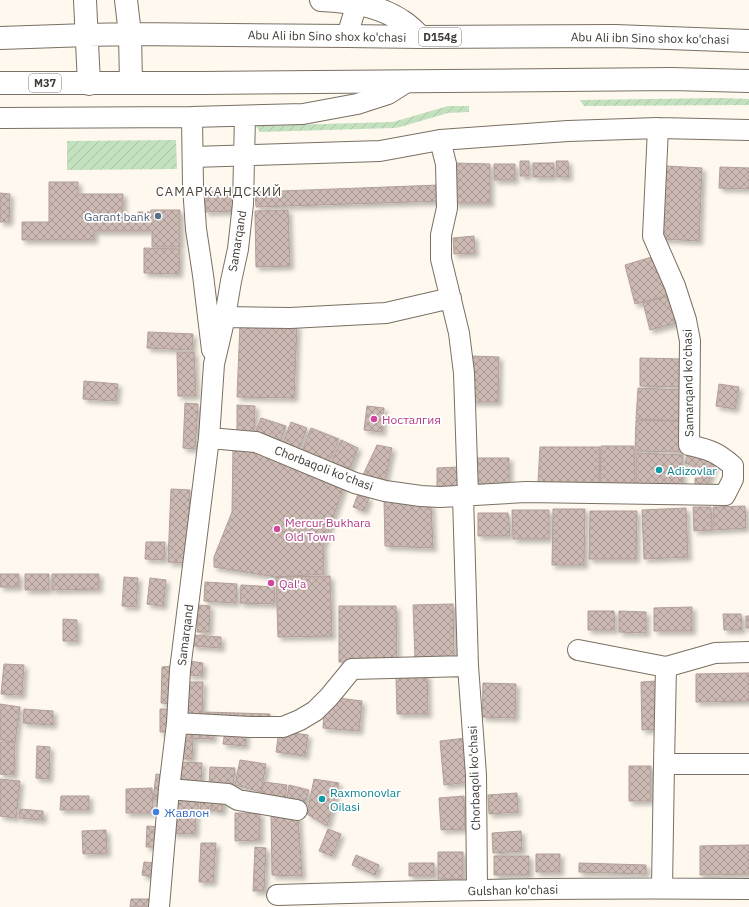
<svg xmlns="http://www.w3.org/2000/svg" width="749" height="907" viewBox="0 0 749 907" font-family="'IBM Plex Sans',sans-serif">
<defs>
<pattern id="garden-furrows" width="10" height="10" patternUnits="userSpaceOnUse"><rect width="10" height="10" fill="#c3e0bf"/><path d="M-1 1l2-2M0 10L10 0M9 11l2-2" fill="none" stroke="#a9c1a5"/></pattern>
<pattern id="building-cross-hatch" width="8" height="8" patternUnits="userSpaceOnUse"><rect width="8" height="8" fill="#ccb9b3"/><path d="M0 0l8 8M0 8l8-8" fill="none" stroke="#a79892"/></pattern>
<filter id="shadow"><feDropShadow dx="3.5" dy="3.5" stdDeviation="2" flood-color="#0004"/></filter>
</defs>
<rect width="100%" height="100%" fill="#fef8ee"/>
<path fill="url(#garden-furrows)" d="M722 98 749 99V105L584 106 580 100Z
M448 106H469V112L448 113 400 127 394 128 260 132 256 126 393 122Z
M176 140 177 169 67 170V141Z"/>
<path fill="url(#building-cross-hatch)" stroke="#b29f99" filter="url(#shadow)" d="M520 161H529V176H520Z
M556 161H568L569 177H557Z
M454 163 490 164V203H454Z
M533 163H554V177H533Z
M494 164H515V180H494Z
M666 166 702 168 699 241 663 239Z
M720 167 749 168V189L719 188Z
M49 182H78V194H123V216H138V212H151V210H180V247H152V231H94V240H22V222H49Z
M440 185 441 201 256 207 255 192Z
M205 192H233V211L205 212Z
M0 193 10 194 9 222H0Z
M288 210 290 266 256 267 255 211Z
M474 236 475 253 454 254 453 238Z
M144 248 180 249 179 274 144 273Z
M655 256 670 295 635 304 625 265Z
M669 296 676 323 650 330 643 303Z
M240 324 297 325 294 398 237 397Z
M148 332 193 334 192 350 147 348Z
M177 352H194L196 396H178Z
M471 356 499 357 498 402H471Z
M640 358 683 359V387L640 386Z
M84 381 118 384 116 401 83 399Z
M719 384 739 387 735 409 716 406Z
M638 388 684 390 682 421 636 419Z
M185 403 198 404 195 449 183 448Z
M237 405 255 406 254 433H237Z
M367 406 384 408 382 432 364 430Z
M261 418 286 426 280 442 255 433Z
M636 420 682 421 681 452 635 451Z
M291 422 307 428 299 449 283 443Z
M311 428 339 439 329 462 302 451Z
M341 440 358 448 349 471 331 464Z
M377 445 392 448 385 481 362 477Z
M601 446H634L635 485 600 484Z
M540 447H600L599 484 538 482Z
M233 448H252L344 486 323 546 324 574 276 577 214 567V557L232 512Z
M636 453 683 455 682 487 636 486Z
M688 453 715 463 705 491 695 489V478H702V472L694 470 695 467 685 463Z
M477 458H509V485L476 484Z
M458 467V488H437V468Z
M171 489 190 490 187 563 168 562Z
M358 494 369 498 364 511 353 507Z
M384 498 431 504 433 548 385 546Z
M745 506 746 528 713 530V507Z
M693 507H711L712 530 694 531Z
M686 508 688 557 644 559 642 510Z
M553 509H585L584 565H552Z
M512 510H549V539H513Z
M590 511H637L636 559H589Z
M478 513H508L510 536H478Z
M146 542H165L164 560 145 559Z
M0 574H19V587H0Z
M25 574H49V590H25Z
M52 574H99V589L52 590Z
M330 576 332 636 278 637 276 577Z
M124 577 138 578 136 607 122 606Z
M150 578 166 580 163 606 147 604Z
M205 582 237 584 236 603 204 601Z
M241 585 275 587 274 604 240 603Z
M453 604 454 657 415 658 413 605Z
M198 605 210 606 209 632H197Z
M339 606H396L397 662H339Z
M692 607V631H654V608Z
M588 611H614L615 630H588Z
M619 611 646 612V633L619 632Z
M723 614H741L742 630H724Z
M746 616H749V628H746Z
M63 619 77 620V641H63Z
M193 635 221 637V648L193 646Z
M189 661 203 663 202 676 188 675Z
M4 664 24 665 22 695 1 694Z
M173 666 171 704 161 703 162 667Z
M749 673V701L696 702V674Z
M427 675 428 714H397L396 676Z
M657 681 658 729 642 730 641 682Z
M189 682H203L202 720 188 719Z
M483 683 516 684 515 718 482 717Z
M338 698 362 701 359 731 323 728 324 711Z
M0 704 20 707 15 742 0 740Z
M24 709 53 711V725L23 723Z
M160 709H170V732H160Z
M204 712 270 714V725L204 722Z
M184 728 213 729V739L183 738Z
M225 731 246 732 245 746 223 744Z
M279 731 308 735 305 756 276 752Z
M467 738 470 782 444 785 440 741Z
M183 740H193L192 759H182Z
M0 742H15L14 775 0 774Z
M37 746 50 747 49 779 36 778Z
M240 760 266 764 261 792 235 785Z
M180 762 202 763 201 784 179 782Z
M629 766H651V801H629Z
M210 767 235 768 233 786 209 785Z
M156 774 165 775 163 800 153 799Z
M0 779 20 781 16 818 0 816Z
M314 779 339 783 327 826 307 814Z
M264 782 287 785 285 798 261 795Z
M289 785 309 790 305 804 287 799Z
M152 788 153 813H126V789Z
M517 793 518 812 489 814 488 795Z
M61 796H89V810H60Z
M174 796 199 797 198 811 174 810Z
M464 796 465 829 441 830 439 798Z
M201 797H212L211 810 200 809Z
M213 798 224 800 222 812 212 810Z
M20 809 43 811V820L19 818Z
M173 813 196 814 195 834 172 833Z
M235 813H260V840L235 841Z
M271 813 298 816 302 876 272 875Z
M147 826 160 827 159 847H146Z
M328 829 341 834 332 856 319 851Z
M106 830 107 853 83 854 82 831Z
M521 831 522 851 493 853 492 833Z
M201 843H216L213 882H199Z
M749 845V874L700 875V846Z
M255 847 266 848 264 891H253Z
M438 852H463V879H438Z
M536 854H560V872H536Z
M356 855 379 865 375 875 352 865Z
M494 856H529V875H494Z
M144 862 155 863 152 877 142 875Z
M409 863H434V876H409Z
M579 863 646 865V874L579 872Z
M131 899H149V907H130Z"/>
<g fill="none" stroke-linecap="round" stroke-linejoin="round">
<defs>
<path id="minor" d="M347 36 358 0
M192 117 193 186 196 229 203 275 212 350
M0 118 192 117 303 114 357 104 388 94 407 82
M658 128 749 130
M193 157 380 151 440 140 446 164 447 208 441 235V259L459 333 464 373 468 495
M225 317 290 318 386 313 451 298
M209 438 256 442 355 483 385 491 421 496 440 497 526 492 725 495 733 479V466C717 452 710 450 689 445L690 341 686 320 675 286 653 236 658 128 568 131 440 140
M463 496 468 666 476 775 477 890
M578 650 666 667 715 653 749 652
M177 723 250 727H283L300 720 315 711 329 697 352 669 468 666
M664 764H749
M169 789 228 794 238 800 297 810
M662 888 664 764 666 667
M277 895C434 890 592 887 749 889
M159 907 169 789 177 723 180 670 209 438 214 364 225 317 231 281 238 249 243 204 245 116"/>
<path id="major" d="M85 0 89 84
M126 0 130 34 131 83
M321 0C348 1 379 5 402 21 409 25 415 32 421 37
M0 38 88 35 130 34 347 36 421 37 615 36 749 41
M0 83H202L672 79 749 81"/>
</defs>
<use href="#minor" stroke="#7a7063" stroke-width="22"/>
<use href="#major" stroke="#7a7063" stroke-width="24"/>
<use href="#minor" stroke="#fff" stroke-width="20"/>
<use href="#major" stroke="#fff" stroke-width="22"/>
</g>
<circle fill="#5c6f8a" stroke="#fff" stroke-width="1.5" cx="158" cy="216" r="4"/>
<g fill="#d1479c" stroke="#fff" stroke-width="1.5">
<circle cx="374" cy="419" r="4"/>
<circle cx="277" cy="529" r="4"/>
<circle cx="271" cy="583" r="4"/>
</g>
<g fill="#0f9aa8" stroke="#fff" stroke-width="1.5">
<circle cx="659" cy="470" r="4"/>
<circle cx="322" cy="799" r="4"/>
</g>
<circle fill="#3f7fe0" stroke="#fff" stroke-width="1.5" cx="156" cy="812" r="4"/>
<g text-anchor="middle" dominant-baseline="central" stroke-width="3.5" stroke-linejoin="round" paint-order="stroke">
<g fill="#fff" stroke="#797672" stroke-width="1">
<rect x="419" y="28" width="42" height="18" rx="3"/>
<rect x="29" y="74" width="32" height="18" rx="3"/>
</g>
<g font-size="11" font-weight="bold" fill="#3f3b35">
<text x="440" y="37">D154g</text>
<text x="45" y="83">M37</text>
</g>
<g font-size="12" fill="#3f3b35" stroke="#fff">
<text transform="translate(327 36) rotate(1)">Abu Ali ibn Sino shox ko'chasi</text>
<text transform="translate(650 38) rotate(1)">Abu Ali ibn Sino shox ko'chasi</text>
<text transform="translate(237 241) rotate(-81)">Samarqand</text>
<text transform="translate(688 383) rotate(-91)">Samarqand ko'chasi</text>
<text transform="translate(324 468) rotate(21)">Chorbaqoli ko'chasi</text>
<text transform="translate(185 635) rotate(-83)">Samarqand</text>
<text transform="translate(474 778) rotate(-92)">Chorbaqoli ko'chasi</text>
<text transform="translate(513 890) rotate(-1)">Gulshan ko'chasi</text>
</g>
<g font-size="12" fill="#4e5e75" stroke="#fff" text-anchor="end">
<text x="150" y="216">Garant bank</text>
</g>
<g font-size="12" fill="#b23c85" stroke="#fff" text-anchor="start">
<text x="382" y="419">Носталгия</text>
<text x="285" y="522">Mercur Bukhara<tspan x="285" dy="14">Old Town</tspan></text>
<text x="279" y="583">Qal'a</text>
</g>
<g font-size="12" fill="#0d838f" stroke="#fff" text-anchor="start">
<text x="667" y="470">Adizovlar</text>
<text x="330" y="792">Raxmonovlar<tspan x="330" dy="14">Oilasi</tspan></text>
</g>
<g font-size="12" fill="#366cbe" stroke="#fff" text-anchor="start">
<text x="164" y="812">Жавлон</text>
</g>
<g font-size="13" letter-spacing="1" fill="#4d4438" stroke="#fff">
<text x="219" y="191">САМАРКАНДСКИЙ</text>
</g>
</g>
</svg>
